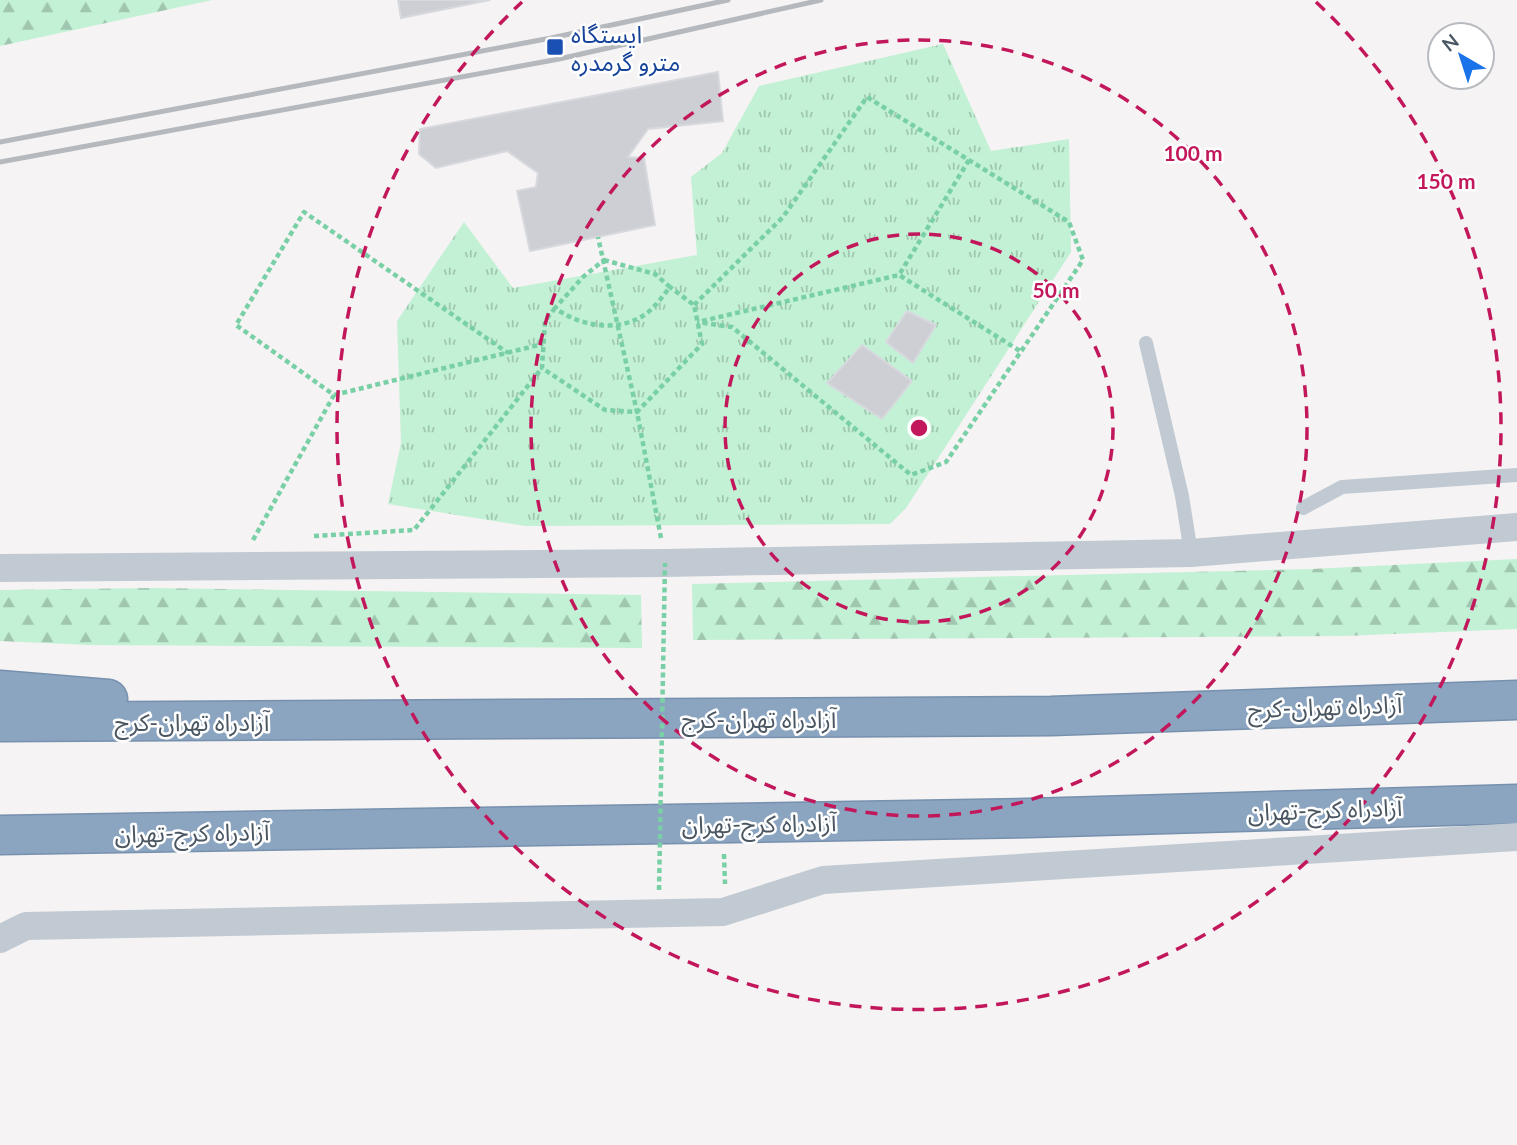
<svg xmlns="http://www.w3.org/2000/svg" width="1517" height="1145" viewBox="0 0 1517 1145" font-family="Lato,'Noto Sans Arabic',sans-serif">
<defs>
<pattern id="grass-tufts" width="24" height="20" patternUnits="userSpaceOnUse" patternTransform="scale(1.75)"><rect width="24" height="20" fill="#c3f1d5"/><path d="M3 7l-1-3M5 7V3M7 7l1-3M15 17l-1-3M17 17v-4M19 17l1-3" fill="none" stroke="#a0c6b0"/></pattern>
<pattern id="forest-firs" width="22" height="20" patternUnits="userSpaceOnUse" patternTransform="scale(1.75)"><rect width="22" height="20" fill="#c3f1d5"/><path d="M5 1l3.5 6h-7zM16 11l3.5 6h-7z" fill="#a0c6b0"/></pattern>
</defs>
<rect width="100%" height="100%" fill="#f5f3f3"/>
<path fill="url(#grass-tufts)" d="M943 44 991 151 1069 139 1071 252 906 508 890 524 525 526 388 504 401 443 397 321 464 222 513 288 697 255 691 177 722 153 759 86Z"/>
<path fill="url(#forest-firs)" d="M0 0H212L0 46Z
M1517 559V629L1343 636 693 640 692 584 1311 569Z
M152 588 641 595 642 648 89 645 0 641V590Z"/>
<path fill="#cdcfd5" stroke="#d7d9de" stroke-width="2" d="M398 0H490L401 18Z
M718 72 723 121 648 129 628 157 644 158 655 225 530 251 517 191 536 187 538 173 507 151 436 168 419 154 420 129Z
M907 311 936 325 913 363 886 342Z
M862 345 912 381 882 419 827 383Z"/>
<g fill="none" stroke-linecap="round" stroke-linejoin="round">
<defs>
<path id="motorway" d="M0 690 108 699
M0 722 1051 716 1517 700
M0 835 1029 818 1517 804"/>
</defs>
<use href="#motorway" stroke="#7690ad" stroke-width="41"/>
<path stroke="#7ad0a6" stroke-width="4.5" stroke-dasharray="5 3.5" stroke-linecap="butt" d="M969 160 899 275 1020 351
M604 260 655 274 670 287C662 297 652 312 639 318 613 332 578 325 555 308L583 277Z
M694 305 783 217 867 97 1069 222 1083 260 946 462 911 475 732 327 697 322
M555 308 545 321 542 368 605 410 637 412 598 237
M702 321 899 275
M334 395 543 344
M314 536 414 530 542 368
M661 538 637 412 702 344 694 305 670 287
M253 540 334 395 236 325 304 212 508 353
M724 854 725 884"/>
<path stroke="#c1cad2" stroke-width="14" d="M1146 343 1182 496 1191 553
M1303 508 1342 487 1517 475"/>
<path stroke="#c1cad2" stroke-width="28" d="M0 568 665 563 1191 553 1517 527
M0 939 26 926 723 912 823 880 1517 837"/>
<use href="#motorway" stroke="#8ba5c1" stroke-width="38"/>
<path stroke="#b5b8bd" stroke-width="5" d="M0 142 551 38 728 0
M0 162 559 59 821 0"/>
<path stroke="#7ad0a6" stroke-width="4.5" stroke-dasharray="5 3.5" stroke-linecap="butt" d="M659 890 665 563"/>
</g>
<g fill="none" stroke="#c2185b" stroke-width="3.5" stroke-dasharray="12 9">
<circle cx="919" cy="428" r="194"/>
<circle cx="919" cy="428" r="388"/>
<path d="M1316 2A582 582 0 1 1 522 2"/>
</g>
<rect fill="#1a4fb4" stroke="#fff" stroke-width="2.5" x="546" y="38" width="18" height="18" rx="3.5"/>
<g text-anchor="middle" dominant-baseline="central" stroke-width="5" stroke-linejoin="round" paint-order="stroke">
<g font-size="24" fill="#164399" stroke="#fff" text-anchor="start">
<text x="571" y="33">ایستگاه<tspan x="571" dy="28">مترو گرمدره</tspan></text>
</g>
<g font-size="24" fill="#4a5661" stroke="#fff">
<text transform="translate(1325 706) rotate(-2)">آزادراه تهران-کرج</text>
<text x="759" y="718">آزادراه تهران-کرج</text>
<text x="192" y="721">آزادراه تهران-کرج</text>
<text transform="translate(1325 809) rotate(-2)">آزادراه کرج-تهران</text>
<text transform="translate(759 823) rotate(-1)">آزادراه کرج-تهران</text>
<text transform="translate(192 832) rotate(-1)">آزادراه کرج-تهران</text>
</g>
</g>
<circle cx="919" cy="428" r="10" fill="#c2185b" stroke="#fff" stroke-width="3.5"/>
<g font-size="21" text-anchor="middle" font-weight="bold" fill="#c2185b" stroke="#fff" stroke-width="5" stroke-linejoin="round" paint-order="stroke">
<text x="1193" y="161">100 m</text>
<text x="1446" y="189">150 m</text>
<text x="1056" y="298">50 m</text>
</g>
<g transform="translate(1461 56) rotate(321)"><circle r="33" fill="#ffffff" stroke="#b7bbc0" stroke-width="2"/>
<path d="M0-5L12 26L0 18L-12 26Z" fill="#1a73e8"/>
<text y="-10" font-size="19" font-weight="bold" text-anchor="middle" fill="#4a5661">N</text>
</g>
</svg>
